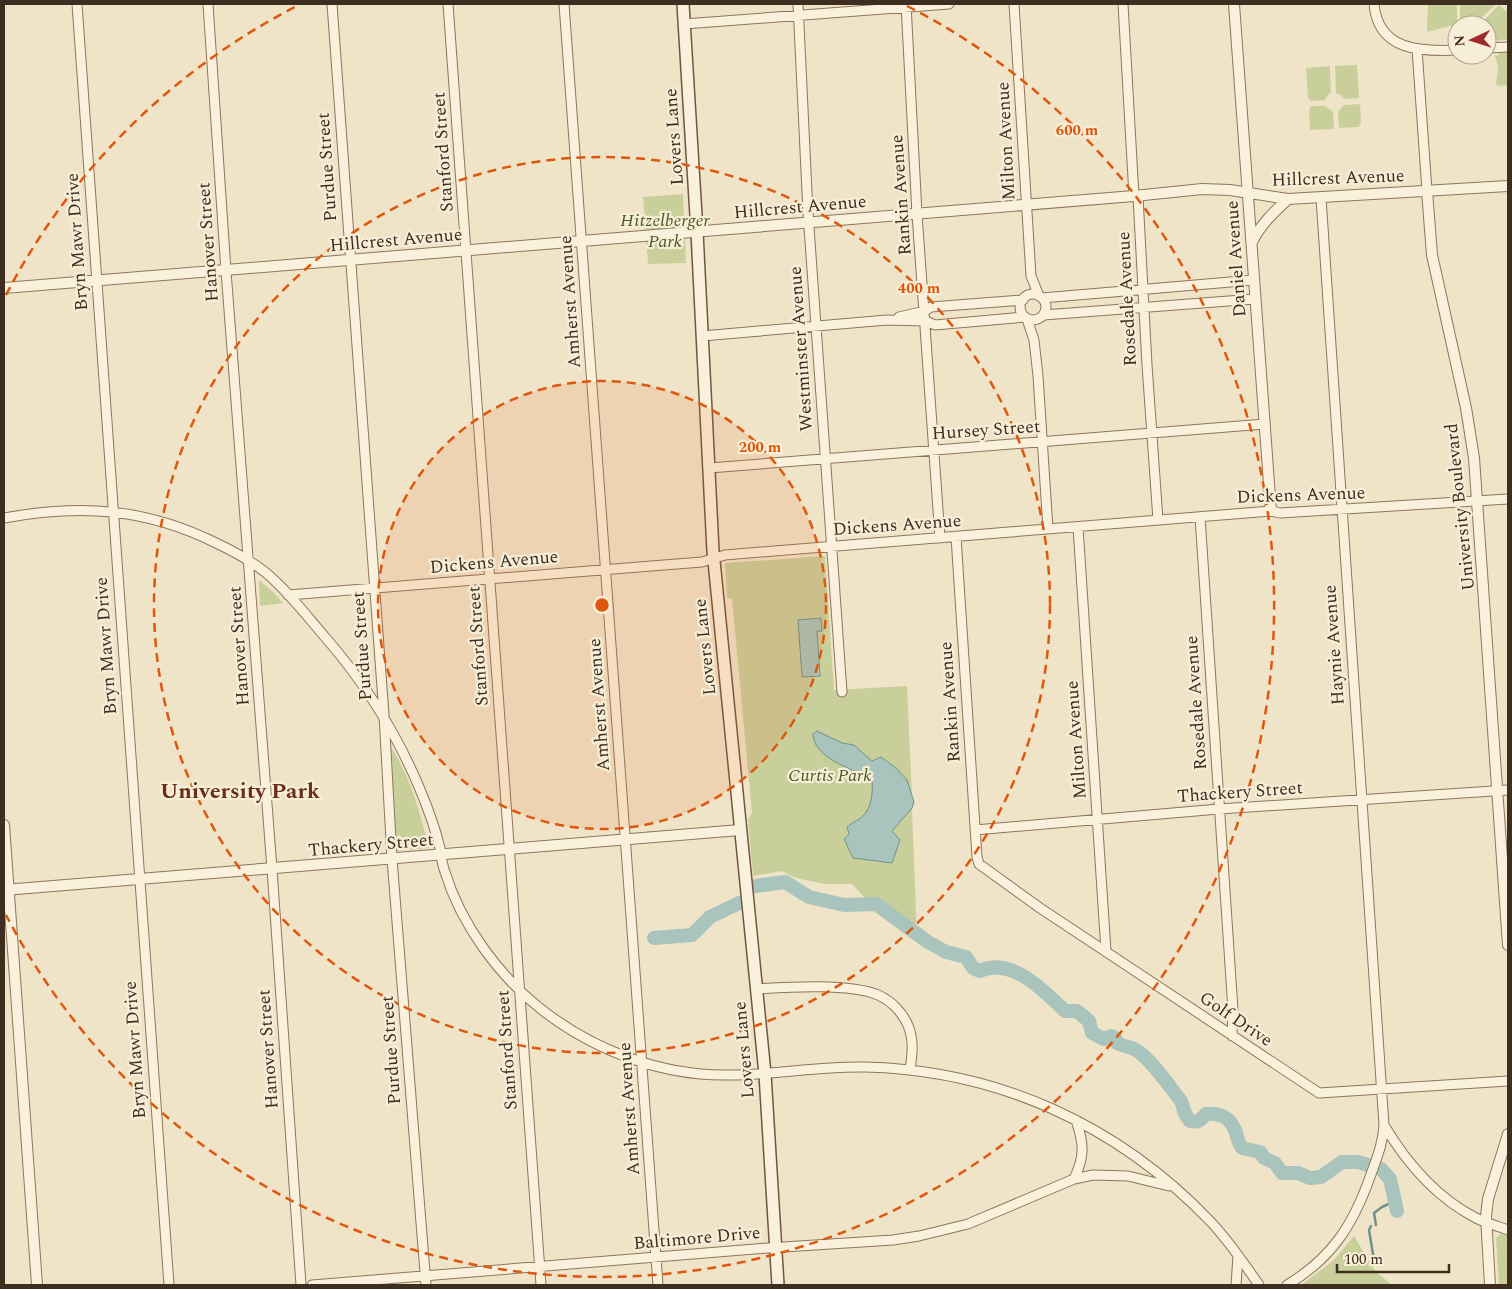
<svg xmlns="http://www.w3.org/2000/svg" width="1512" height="1289" viewBox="0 0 1512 1289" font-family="Spectral,serif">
<rect width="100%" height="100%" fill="#f0e4c8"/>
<path fill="#c9cf9b" d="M1428 4H1457V26H1450L1427 32Z
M1460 4H1496L1474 25H1460Z
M1499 5 1508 13V40L1487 41V25H1479Z
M1499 52H1508V85L1499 86 1496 84 1498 66 1495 56 1499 55Z
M1357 65 1359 98 1344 99 1341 95 1336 93 1335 66Z
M1330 66 1331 93 1328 95 1325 100 1311 101 1308 98 1306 68Z
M1360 104 1361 121 1359 127 1339 128 1338 112 1344 105Z
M1311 106H1325L1333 112 1334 129 1310 130 1309 110Z
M683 194 686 263 648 264 643 197Z
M825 556 834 690 907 686 912 796 914 802 912 808 917 939 878 912 852 884H825L805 880 793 877 782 871 753 876 748 819 752 813 732 599 727 598 725 563Z
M259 580 272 591 283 603 260 606Z
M389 744C410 775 420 812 429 848L396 851Z
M1500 1234 1508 1236V1285H1499L1496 1238Z
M1354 1236 1375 1271 1392 1285H1301L1333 1261Z"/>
<path fill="#a9c4bc" stroke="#6f938a" d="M821 618 822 631H817L820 676 802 677 798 620Z
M817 731 842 743 854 745 872 761 881 757 897 769 907 780 914 802 912 808 892 831 900 840 892 863 853 858 844 839 849 834 847 827C852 823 856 821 861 818 872 809 873 792 872 780L868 777C851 769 813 757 813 734Z"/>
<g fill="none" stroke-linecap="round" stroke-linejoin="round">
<path stroke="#6f938a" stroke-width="2.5" d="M1376 1225 1374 1213 1382 1207 1395 1201
M1371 1226 1369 1230 1374 1260"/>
<path stroke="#a9c4bc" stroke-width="14" d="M755 886 785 882 809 897 844 905 876 904 928 942 946 952 966 957 973 968 980 971C1011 956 1044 991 1065 1011H1077L1089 1021 1092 1033 1104 1039 1111 1036 1115 1038 1117 1043C1124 1047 1131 1047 1136 1050 1150 1058 1170 1087 1181 1101 1185 1110 1182 1112 1190 1121 1198 1123 1201 1120 1206 1114 1219 1113 1229 1116 1235 1130 1238 1138 1237 1141 1242 1148L1260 1152 1264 1158 1275 1163 1282 1173H1298L1310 1178 1321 1177 1342 1162H1358L1381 1169 1390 1179 1397 1211
M654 938 692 935 710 917 739 903"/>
<defs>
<path id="minor" d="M77 4 169 1285
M208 4 226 271 272 869 301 1285
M332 4 384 715 392 859 426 1285
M448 4 541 1285
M564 4 658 1285
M798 4 808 213 842 692
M906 4 917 214 940 538
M1014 4 1031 276 1039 296
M1123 4 1134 196
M1374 4C1378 50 1419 52 1457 50
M684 24 949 4
M1487 48 1508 47
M1417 49 1427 191
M1138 196 1147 365 1158 520
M1020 307a13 13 0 1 1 26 0a13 13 0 1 1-26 0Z
M1042 298 1254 280
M1044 315 1255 299
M899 317 925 311 931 307 1023 300
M1027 319 1034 340 1038 376 1048 529
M702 336 887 320 926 321 935 325 1025 317
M709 468 1265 424
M1200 517 1233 1010 1232 1036
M4 518C81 504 145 508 216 543 233 551 250 560 265 572 287 590 306 615 325 637 365 683 395 730 419 787 427 806 435 827 440 848 441 856 442 864 445 872 461 924 498 975 541 1009 593 1050 661 1076 728 1075 774 1075 819 1066 865 1067 998 1070 1118 1125 1210 1221 1228 1240 1244 1263 1259 1285
M1078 527 1106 951
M956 537 977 857 979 864 1040 908 1319 1093 1508 1081
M288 595 664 565 702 562 725 555 1271 511 1280 513 1508 499
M975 830 1219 809 1508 790
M756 989C788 987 850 983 878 995 892 1001 904 1014 909 1028 914 1042 912 1056 910 1070
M1384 1125C1406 1162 1437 1198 1476 1218 1486 1223 1497 1226 1508 1230
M1074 1179C1085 1156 1084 1144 1076 1120
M312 1285 768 1248 893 1240 919 1236 968 1224 1074 1179 1093 1175 1128 1176 1169 1186
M1236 1285 1238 1256
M1287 1285C1332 1258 1353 1225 1370 1177 1376 1160 1383 1144 1384 1125L1321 198"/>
<path id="tertiary" d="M1234 4 1271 511
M1427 191 1432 255 1466 408 1474 458 1508 945
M1252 242C1261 224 1274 212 1288 199
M4 288 1134 196 1202 189 1230 190 1288 199 1508 186
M4 825 37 1285
M4 890 740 830
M1490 1285 1486 1216 1488 1199 1508 1134"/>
<path id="secondary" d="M683 4 697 232 713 551 765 1074 778 1285"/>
</defs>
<use href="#minor" stroke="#8d765c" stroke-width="11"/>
<use href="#tertiary" stroke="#8d765c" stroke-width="12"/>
<use href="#secondary" stroke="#6f573f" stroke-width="14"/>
<use href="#minor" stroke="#faf1dc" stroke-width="9"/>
<use href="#tertiary" stroke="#faf1dc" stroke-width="10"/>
<use href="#secondary" stroke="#faf1dc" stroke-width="11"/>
</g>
<circle cx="602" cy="605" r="224" fill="#df570d" fill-opacity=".12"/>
<g fill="none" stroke="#df570d" stroke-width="2.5" stroke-dasharray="9 6">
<circle cx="602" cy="605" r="224"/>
<circle cx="602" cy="605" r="448"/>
<path d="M6 295A672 672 0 0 1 297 6M907 6A672 672 0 1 1 6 915"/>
</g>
<g text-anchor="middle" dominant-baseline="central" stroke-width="4.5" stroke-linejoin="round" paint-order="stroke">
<g font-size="18" fill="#3d2e20" stroke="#f7eed8">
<text transform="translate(674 137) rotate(-94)">Lovers Lane</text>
<text transform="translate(1006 141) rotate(-93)">Milton Avenue</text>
<text transform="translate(443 152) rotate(-94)">Stanford Street</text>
<text transform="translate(327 167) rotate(-94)">Purdue Street</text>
<text transform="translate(1338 178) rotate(-2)">Hillcrest Avenue</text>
<text transform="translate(901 195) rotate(-94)">Rankin Avenue</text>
<text transform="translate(800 207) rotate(-5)">Hillcrest Avenue</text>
<text transform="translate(396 240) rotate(-5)">Hillcrest Avenue</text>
<text transform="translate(77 242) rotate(-94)">Bryn Mawr Drive</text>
<text transform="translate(208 242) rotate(-94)">Hanover Street</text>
<text transform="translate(1236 259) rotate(-94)">Daniel Avenue</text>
<text transform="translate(1127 299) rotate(-93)">Rosedale Avenue</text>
<text transform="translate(570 302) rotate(-94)">Amherst Avenue</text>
<text transform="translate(801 349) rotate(-94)">Westminster Avenue</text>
<text transform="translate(986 430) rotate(-4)">Hursey Street</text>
<text transform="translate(1301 495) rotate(-2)">Dickens Avenue</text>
<text transform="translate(1460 507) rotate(-96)">University Boulevard</text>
<text transform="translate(897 525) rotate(-4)">Dickens Avenue</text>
<text transform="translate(494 562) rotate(-5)">Dickens Avenue</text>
<text transform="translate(1334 645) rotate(-94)">Haynie Avenue</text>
<text transform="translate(106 646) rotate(-94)">Bryn Mawr Drive</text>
<text transform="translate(239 646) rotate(-94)">Hanover Street</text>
<text transform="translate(362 646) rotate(-94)">Purdue Street</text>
<text transform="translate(478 646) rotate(-94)">Stanford Street</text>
<text transform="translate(705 647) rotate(-96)">Lovers Lane</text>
<text transform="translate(950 702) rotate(-94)">Rankin Avenue</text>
<text transform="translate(1196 703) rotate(-94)">Rosedale Avenue</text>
<text transform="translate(599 705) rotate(-94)">Amherst Avenue</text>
<text transform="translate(1076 740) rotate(-94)">Milton Avenue</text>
<text transform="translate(1240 792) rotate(-4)">Thackery Street</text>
<text transform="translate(371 845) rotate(-5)">Thackery Street</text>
<text transform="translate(1236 1019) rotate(34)">Golf Drive</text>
<text transform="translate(268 1049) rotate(-94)">Hanover Street</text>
<text transform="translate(135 1050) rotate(-94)">Bryn Mawr Drive</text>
<text transform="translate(391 1050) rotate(-94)">Purdue Street</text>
<text transform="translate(507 1050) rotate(-94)">Stanford Street</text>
<text transform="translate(744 1050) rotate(-95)">Lovers Lane</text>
<text transform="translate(629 1109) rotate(-94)">Amherst Avenue</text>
<text transform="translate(697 1238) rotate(-5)">Baltimore Drive</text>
</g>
<g font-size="18" font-style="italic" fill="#4d5a26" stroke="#f7eed8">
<text x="665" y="220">Hitzelberger<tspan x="665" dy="21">Park</tspan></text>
<text x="830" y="775">Curtis Park</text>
</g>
<g font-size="22" font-weight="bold" fill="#6b2e1e" stroke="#f7eed8">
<text x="240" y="791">University Park</text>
</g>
</g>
<circle cx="602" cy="605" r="8" fill="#df570d" stroke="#f7eed8" stroke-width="2.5"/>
<g font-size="15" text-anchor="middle" font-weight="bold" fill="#df570d" stroke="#f7eed8" stroke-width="4.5" stroke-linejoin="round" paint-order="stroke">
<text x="1077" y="135">600 m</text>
<text x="919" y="293">400 m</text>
<text x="760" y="452">200 m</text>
</g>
<rect width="1512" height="1289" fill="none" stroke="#3d2e20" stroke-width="10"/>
<g transform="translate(1472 40) rotate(266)"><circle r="24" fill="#f7eed8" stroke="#ada18e"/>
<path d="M0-4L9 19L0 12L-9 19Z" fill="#9e2a2b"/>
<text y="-8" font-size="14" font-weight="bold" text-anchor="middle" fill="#3d2e20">N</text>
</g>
<path d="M1337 1264v8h112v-8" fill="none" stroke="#3d2e20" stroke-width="2.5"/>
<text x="1344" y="1264" font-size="15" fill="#3d2e20" stroke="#f7eed8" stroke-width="4" paint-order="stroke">100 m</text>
</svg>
